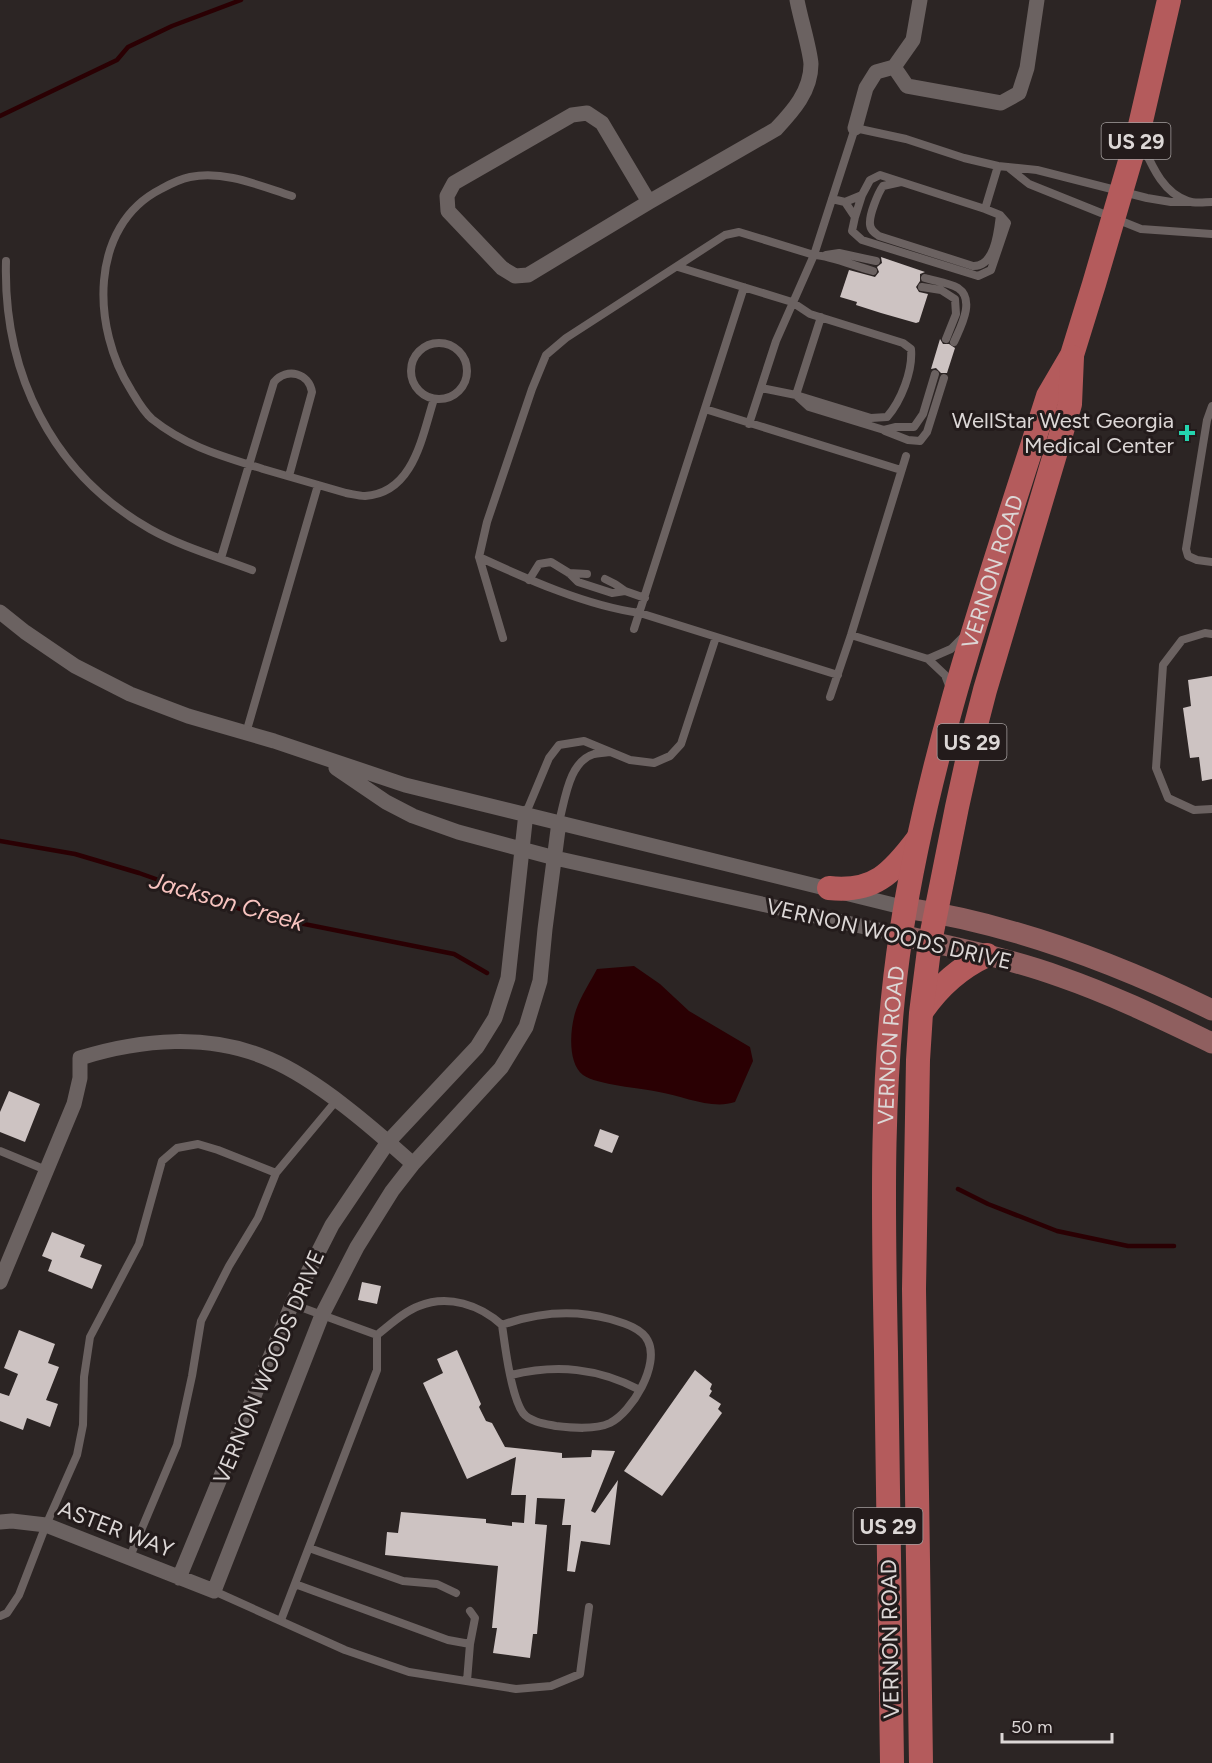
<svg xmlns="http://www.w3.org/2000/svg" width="1212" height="1763" viewBox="0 0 1212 1763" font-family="Figtree,sans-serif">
<rect width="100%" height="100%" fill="#2c2524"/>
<path fill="#2a0003" d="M634 966 660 984 689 1011 750 1047 753 1061 735 1102C712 1110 683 1096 659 1092 641 1088 597 1085 583 1075 567 1063 570 1027 576 1010 581 996 590 982 597 969Z"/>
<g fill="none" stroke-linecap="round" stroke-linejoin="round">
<path stroke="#2a0003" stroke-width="4.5" d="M0 116 117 60 128 47 172 26 241 0
M0 841 75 854 139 873 254 914 454 954 487 973
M958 1189 988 1204 1057 1231 1128 1246H1174"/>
</g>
<path fill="#cdc3c2" d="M881 257 925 272 920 274V281L916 287 919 292 928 294 919 322 916 323 881 313 856 305 857 302 840 297 849 270 875 277 879 272 877 267 882 263Z
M940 339 943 344H949L955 348 947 373H941L936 368 931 369Z
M1212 676V779L1202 781 1199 757 1190 758 1183 708 1191 706 1188 680Z
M9 1091 40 1104 25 1142 0 1132V1112Z
M600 1129 619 1136 612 1153 594 1146Z
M52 1232 85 1245 80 1257 102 1265 92 1289 48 1271 52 1260 42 1256Z
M362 1282 381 1286 377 1304 358 1300Z
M19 1330 55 1344 48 1363 59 1367 46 1400 58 1404 50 1427 27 1418 23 1430 0 1421V1393L9 1396 18 1374 4 1368Z
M457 1350 481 1404 479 1407 486 1421 492 1423 505 1447 562 1453V1458L591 1457 592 1450 615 1451 591 1511 595 1513 618 1480 610 1545 581 1541 575 1572 567 1571 571 1525H562L565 1499 537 1498 535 1524 547 1525 537 1634H533L530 1658 493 1653 497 1628H492L498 1566 385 1555 387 1532 398 1533 401 1512 486 1519V1523L512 1526V1522L524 1523 526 1495H511L516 1457 467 1479 423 1383 443 1373 437 1359Z
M695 1370 712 1384 710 1389 712 1391 709 1396 721 1404 718 1409 722 1413 662 1496 624 1471Z"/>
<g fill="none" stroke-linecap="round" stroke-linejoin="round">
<path stroke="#6b6261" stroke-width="8" d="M1142 144C1152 166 1163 193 1188 201 1195 204 1205 202 1212 202
M1009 168 1029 184 1141 229 1212 234
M901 182 883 186C878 193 869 215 870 224 870 230 875 233 879 236L973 266C995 267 998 231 1000 215
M292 196C260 186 225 170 190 177 180 179 170 184 161 189 88 226 92 329 131 390 137 400 143 411 152 419 187 447 222 456 263 469 291 477 319 485 346 493 352 494 359 496 365 496 414 493 422 436 434 399
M832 199 845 202 862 195 870 180 880 175 985 209 1000 215 1007 223 991 270 978 276 862 240 852 231 855 217 845 202
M985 209 998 166
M855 217 862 195
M826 255 839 253 876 261
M6 261C3 372 51 473 150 529 182 547 218 557 252 570
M678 267 792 302 810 314 903 343 911 349C913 371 901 401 887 417L871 418 796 395
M925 278C935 281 949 283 958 288 976 300 960 328 954 342
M922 287 941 290 955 299 956 314 946 339
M411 371a28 28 0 1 1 56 0a28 28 0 1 1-56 0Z
M761 388 796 395 821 317
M797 396 809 407 884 430 896 427H914L923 414 935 374
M1212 406 1207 420 1186 549 1188 556 1197 560 1212 562
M705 409 901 470
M749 424 776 341 814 255 855 128 906 139 964 158 998 166 1037 170 1147 198 1171 202H1190
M885 431 908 440 920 441 927 432 944 378
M479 557C527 579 587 606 640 613L838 675
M221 558 274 382C287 367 309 373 312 392L289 476
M569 573 587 574
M605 579 615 584 625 591
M529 580 539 564 551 562 569 573 578 582 612 593 625 591 645 598
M634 629 744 287
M1212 634 1205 633 1182 640 1163 665 1156 768 1168 798 1194 810 1212 809
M851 635 928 659
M503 638 479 557 487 522 532 389 546 355 566 338 725 235 739 232 814 255C832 256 854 266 873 271
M950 688 945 675 928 659 951 649 962 638
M830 697 851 635 906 456
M246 733 318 485
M526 813 549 758 559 745 584 741 630 760 654 763 670 756 681 744 716 637
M559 822C565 800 569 761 594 754 599 753 604 753 609 752
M0 1151 46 1170
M292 1304 377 1335C390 1325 403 1312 419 1306 448 1294 480 1305 502 1325 505 1346 511 1396 523 1413 530 1422 546 1424 556 1426 573 1428 595 1430 610 1423 632 1412 660 1365 648 1341 642 1328 623 1323 610 1319 573 1309 538 1312 502 1325
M511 1375C557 1364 598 1368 640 1390
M309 1548 403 1581 437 1584 456 1593
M129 1559 177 1445 192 1376 201 1321 229 1266 258 1218 276 1173 336 1101
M295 1584 448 1640 470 1644 467 1681
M214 1591 345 1650 409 1672 516 1689 551 1686 580 1674 589 1607
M470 1611 475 1618 470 1644
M0 1616 7 1613 19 1595 46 1525 77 1455 83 1425 84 1377 90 1337 139 1244 162 1161 177 1148 198 1144 218 1150 276 1173
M281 1620 377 1370V1335"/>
<path stroke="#6b6261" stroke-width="15" d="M894 67 907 86 1001 103 1019 93 1027 68 1037 0
M855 128 866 88 876 72 894 67 913 40 920 0
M649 202 602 123 587 113 572 115 454 183 447 196 448 211 502 268 515 276 528 275 649 202 776 129C793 111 811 91 811 64 810 49 800 17 797 0
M0 612 25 632 75 666 130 694 188 716 274 741 405 785 906 908
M336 768 386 802 413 816 458 832 555 858 901 935
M0 1282 74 1104 80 1078V1058C141 1039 209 1033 269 1059 317 1079 374 1129 413 1164
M0 1522 12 1521 46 1525 214 1591 322 1315 357 1247 392 1191 413 1164 501 1068 526 1027 540 981 545 929 559 822
M179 1578 292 1304 332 1225 388 1142 477 1047 495 1018 508 978 526 813"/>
<path stroke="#8f5f5f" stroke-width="21" d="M906 908C1013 924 1114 962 1212 1010
M901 935C955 948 1009 958 1061 977 1113 995 1162 1019 1212 1043"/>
<g stroke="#b45b5c" stroke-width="24">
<path d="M829 888C874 893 892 873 917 840"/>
<path d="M922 1011C939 986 959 968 987 955"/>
<path id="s1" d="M892 1763C890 1626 888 1489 886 1352 883 1212 880 1073 901 934 929 750 992 573 1048 396L1072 355 1094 284 1138 134 1169 0"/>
<path d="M921 1763 914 1289 918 1060 921 1013 930 942 957 807 970 748 985 690 1070 404 1072 357"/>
</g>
</g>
<path fill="#24d5ae" stroke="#231b1b" stroke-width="2" d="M1184 424h6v6h6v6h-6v6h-6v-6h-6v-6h6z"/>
<g text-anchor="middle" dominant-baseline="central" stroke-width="6" stroke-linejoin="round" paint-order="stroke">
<g fill="#231b1b" stroke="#a49f9e" stroke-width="1.5">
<rect x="1101.5" y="123" width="69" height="36" rx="4.5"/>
<rect x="937.5" y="724" width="69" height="36" rx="4.5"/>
<rect x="853.5" y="1508" width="69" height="36" rx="4.5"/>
</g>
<g font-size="21" font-weight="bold" fill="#dcd7d6">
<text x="1136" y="141">US 29</text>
<text x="972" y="742">US 29</text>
<text x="888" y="1526">US 29</text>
</g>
<g font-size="22" fill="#dcd7d6" stroke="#231b1b" text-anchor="end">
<text x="1174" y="420">WellStar West Georgia<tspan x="1174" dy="25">Medical Center</tspan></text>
</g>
<g font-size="22" fill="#dcd7d6" stroke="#231b1b">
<text stroke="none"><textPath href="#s1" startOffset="1204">VERNON ROAD</textPath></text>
<text transform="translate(889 934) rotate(13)">VERNON WOODS DRIVE</text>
<text stroke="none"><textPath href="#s1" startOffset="718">VERNON ROAD</textPath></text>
<text transform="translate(269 1367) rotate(-67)">VERNON WOODS DRIVE</text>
<text transform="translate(116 1529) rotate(21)">ASTER WAY</text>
<text transform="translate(890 1639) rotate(-91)">VERNON ROAD</text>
</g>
<g font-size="24" font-style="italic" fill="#f8c3bf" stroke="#231b1b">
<text transform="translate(227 901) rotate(16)">Jackson Creek</text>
</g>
</g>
<path d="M1002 1733v9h110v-9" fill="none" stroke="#dcd7d6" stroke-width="3"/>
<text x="1011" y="1733" font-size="18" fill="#dcd7d6" stroke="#231b1b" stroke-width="4.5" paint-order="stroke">50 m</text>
</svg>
